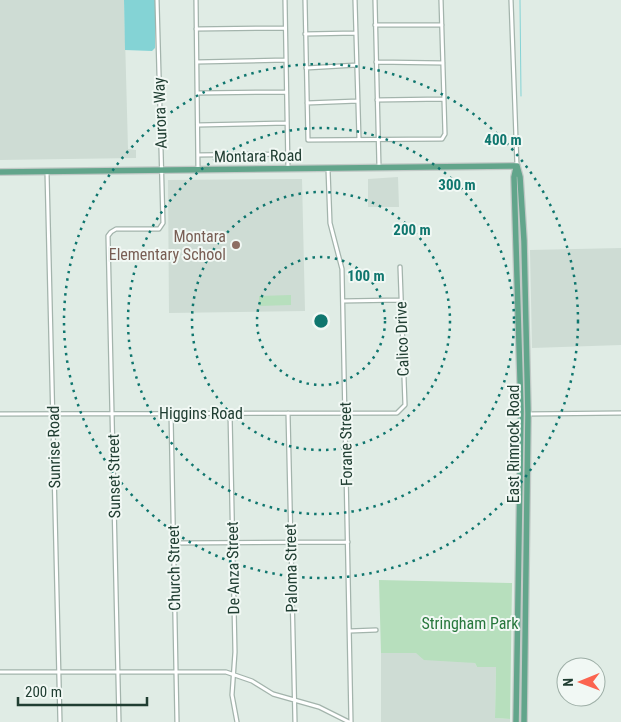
<svg xmlns="http://www.w3.org/2000/svg" width="621" height="722" viewBox="0 0 621 722" font-family="'Roboto Condensed',sans-serif">
<rect width="100%" height="100%" fill="#e0ece5"/>
<path fill="#cedcd4" d="M0 0H124L128 149 136 150V158L0 160Z
M398 177 399 207H368V179Z
M302 179 305 311 169 313 168 180Z
M621 248V345L532 348 530 250Z
M381 653H416L475 663 477 667H496L495 718 510 719V722H381Z"/>
<path fill="#b7dfbd" d="M291 295V305L259 306V296Z
M379 580 512 583 510 719 495 718 496 667H477L475 663 424 660 416 653H381Z"/>
<path fill="#84d3d5" d="M124 0H155V48L152 51 125 50Z"/>
<g fill="none" stroke-linecap="round" stroke-linejoin="round">
<path stroke="#84d3d5" stroke-width="1" d="M520 0 521 96"/>
<defs>
<path id="minor" d="M196 0 198 169
M285 0 288 169
M305 0 308 140 442 139 445 134 441 0
M355 0 359 139
M375 0 379 167
M511 0 517 166
M375 25H442
M196 29 285 28
M305 34 356 33
M197 62 286 60
M376 62 443 63
M306 68 357 65
M198 93 286 92
M377 100 444 99
M307 103 358 101
M198 125 287 123
M198 155 288 154
M328 169 330 223 342 269 351 722
M47 172 60 722
M343 301 401 300
M171 413 177 722
M230 413 235 652 232 695 237 722
M288 413 295 722
M0 414 397 413 405 405 400 267
M528 414 621 413
M174 543 348 542
M350 631 376 630
M0 672H226L252 681 273 694 319 707 349 722
M119 722 108 236 111 232 116 229H159L163 223 157 0"/>
<path id="primary" d="M517 166 520 177 524 241 528 414 524 722
M0 172 517 166
M516 722 521 411 514 177 516 168"/>
</defs>
<use href="#minor" stroke="#a3b4ac" stroke-width="5.5"/>
<use href="#primary" stroke="#c1c9c6" stroke-width="8"/>
<use href="#minor" stroke="#fff" stroke-width="3"/>
<use href="#primary" stroke="#62a58b" stroke-width="5.5"/>
</g>
<g fill="none" stroke="#0f766e" stroke-width="2.5" stroke-dasharray="2.5 5">
<circle cx="321" cy="321" r="64"/>
<circle cx="321" cy="321" r="129"/>
<circle cx="321" cy="321" r="193"/>
<circle cx="321" cy="321" r="257"/>
</g>
<circle fill="#8d6e63" stroke="#f1f8f4" stroke-width="2" cx="236" cy="245" r="5"/>
<g text-anchor="middle" dominant-baseline="central" stroke-width="4" stroke-linejoin="round" paint-order="stroke">
<g font-size="16" fill="#203e32" stroke="#f1f8f4">
<text transform="translate(160 113) rotate(-92)">Aurora Way</text>
<text transform="translate(258 156) rotate(-1)">Montara Road</text>
<text transform="translate(402 339) rotate(-92)">Calico Drive</text>
<text x="201" y="413">Higgins Road</text>
<text transform="translate(346 444) rotate(-91)">Forane Street</text>
<text transform="translate(513 444) rotate(-90)">East Rimrock Road</text>
<text transform="translate(54 447) rotate(-91)">Sunrise Road</text>
<text transform="translate(114 476) rotate(-91)">Sunset Street</text>
<text transform="translate(174 568) rotate(-91)">Church Street</text>
<text transform="translate(233 568) rotate(-91)">De Anza Street</text>
<text transform="translate(291 568) rotate(-91)">Paloma Street</text>
</g>
<g font-size="16" fill="#785e54" stroke="#f1f8f4" text-anchor="end">
<text x="226" y="236">Montara<tspan x="226" dy="18">Elementary School</tspan></text>
</g>
<g font-size="16" fill="#27773c" stroke="#f1f8f4">
<text x="470" y="623">Stringham Park</text>
</g>
</g>
<circle cx="321" cy="321" r="8" fill="#0f766e" stroke="#f1f8f4" stroke-width="2.5"/>
<g font-size="15" text-anchor="middle" font-weight="bold" fill="#0f766e" stroke="#f1f8f4" stroke-width="4" stroke-linejoin="round" paint-order="stroke">
<text x="503" y="145">400 m</text>
<text x="457" y="190">300 m</text>
<text x="412" y="235">200 m</text>
<text x="366" y="281">100 m</text>
</g>
<g transform="translate(581 682) rotate(269)"><circle r="24" fill="#f1f8f4" stroke="#9daea6"/>
<path d="M0-4L9 19L0 12L-9 19Z" fill="#fb644f"/>
<text y="-8" font-size="14" font-weight="bold" text-anchor="middle" fill="#203e32">N</text>
</g>
<path d="M18 697v8h129v-8" fill="none" stroke="#203e32" stroke-width="2.5"/>
<text x="25" y="697" font-size="15" fill="#203e32" stroke="#f1f8f4" stroke-width="4" paint-order="stroke">200 m</text>
</svg>
